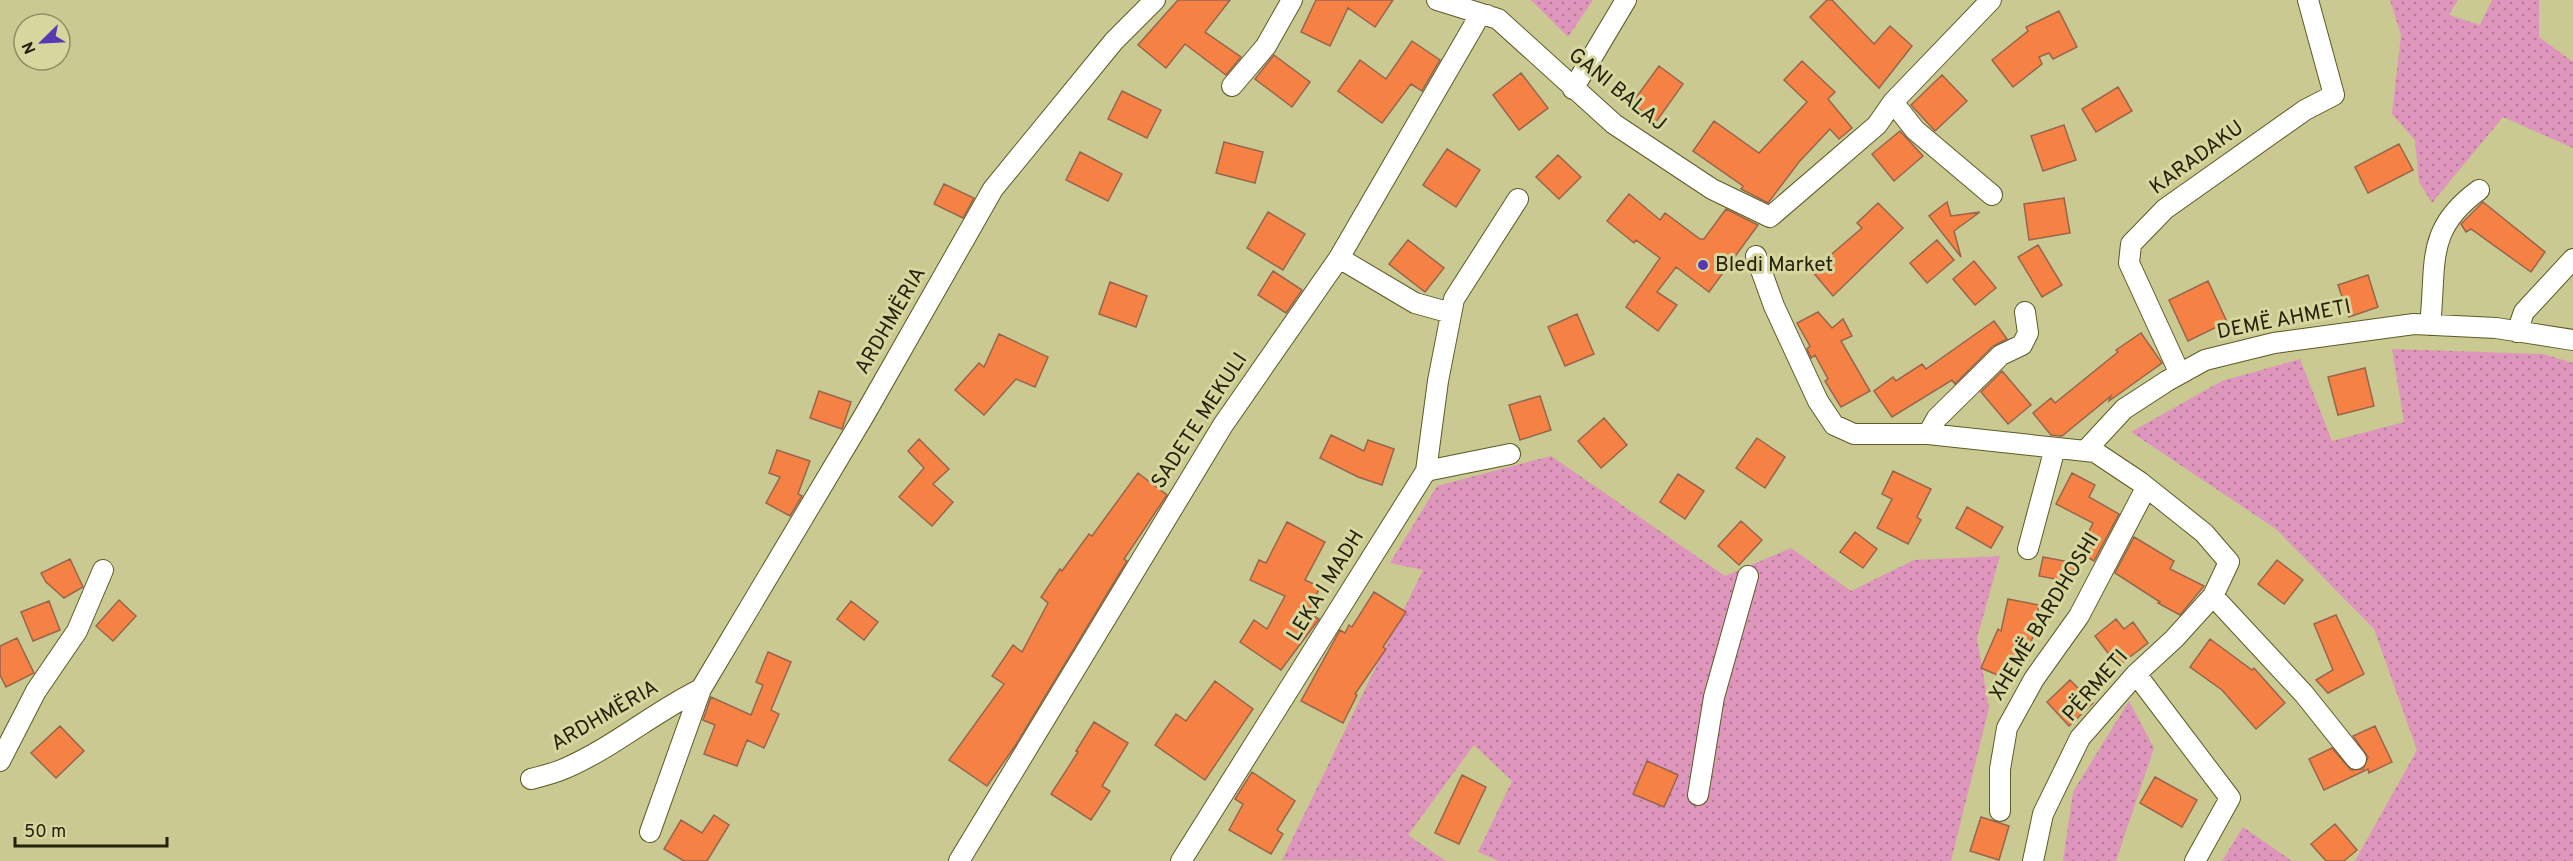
<svg xmlns="http://www.w3.org/2000/svg" width="2573" height="861" viewBox="0 0 2573 861" font-family="Overpass,sans-serif">
<defs>
<pattern id="grass-dots" width="8" height="8" patternUnits="userSpaceOnUse" patternTransform="scale(1.5)"><rect width="8" height="8" fill="#de96bc"/><path d="M2 2h.1M6 6h.1" fill="none" stroke="#b47a97" stroke-width="1.8" stroke-linecap="round"/></pattern>
</defs>
<rect width="100%" height="100%" fill="#cac991"/>
<path fill="url(#grass-dots)" d="M1531 0H1593L1568 37Z
M2390 0H2458L2449 15 2480 25 2492 0H2539V37L2573 62V148L2503 117 2432 203 2419 182 2415 140 2392 114 2401 35Z
M2392 349 2543 354 2573 363V861H2355L2417 750 2374 629 2276 529 2131 432 2222 381 2300 359 2332 441 2404 422Z
M1551 456 1725 576 1791 548 1851 591 1914 560 2000 556 1977 638 1989 708 1951 861H1499L1478 852 1512 781 1474 745 1408 835 1446 861 1282 860 1423 570 1390 563 1437 486Z
M2129 701 2154 748 2116 861H2063L2073 792Z
M2243 827 2292 861H2222Z"/>
<path fill="#f58244" stroke="#97654d" stroke-width="1.5" d="M1178 0H1230L1205 32 1241 57 1226 75 1185 44 1166 68 1138 45Z
M1316 0H1393L1375 27 1348 8 1330 46 1301 32Z
M1827 0H1832L1874 44 1890 26 1912 46 1879 88 1810 17Z
M2059 11 2077 47 2053 59 2049 53 2039 57 2042 64 2013 87 1992 60 2028 31 2026 27Z
M1412 41 1440 60 1422 91 1411 84 1382 123 1338 91 1360 60 1386 79Z
M1274 55 1310 82 1292 107 1255 79Z
M1802 61 1835 92 1828 99 1852 128 1839 139 1830 129 1799 162 1768 203 1741 189 1743 186 1693 151 1714 121 1759 153 1807 102 1784 80Z
M1659 66 1683 84 1656 122 1632 103Z
M1521 73 1548 108 1519 130 1493 95Z
M1942 75 1967 101 1935 131 1911 105Z
M2118 87 2132 111 2096 132 2082 109Z
M1122 91 1161 110 1147 138 1108 119Z
M2064 125 2076 160 2043 171 2031 136Z
M1900 131 1923 156 1894 181 1872 154Z
M1224 142 1263 152 1255 183 1216 173Z
M2399 144 2413 170 2368 193 2355 167Z
M1447 149 1480 170 1456 207 1423 185Z
M1080 152 1122 174 1108 201 1066 180Z
M1558 155 1581 177 1559 199 1536 177Z
M944 184 974 198 963 218 934 204Z
M1629 194 1660 220 1665 213 1700 239H1704L1726 209 1758 225 1709 292 1676 267 1657 292 1677 305 1658 331 1626 307 1660 258 1636 240 1634 243 1607 221Z
M2064 198 2070 233 2029 240 2024 204Z
M1947 202 1951 216 1980 212 1954 231 1961 257 1929 216Z
M2483 202 2545 252 2531 272 2471 229 2466 232 2461 224Z
M1878 203 1903 228 1833 296 1812 271 1862 228 1857 223Z
M1268 212 1305 234 1283 270 1247 248Z
M1408 240 1444 268 1425 292 1389 264Z
M1937 240 1954 260 1927 283 1910 263Z
M2038 245 2062 285 2042 297 2018 257Z
M1974 261 1996 288 1975 305 1953 279Z
M1273 271 1302 290 1286 313 1258 295Z
M2368 275 2378 307 2349 317 2338 285Z
M2208 281 2227 322 2188 341 2169 300Z
M1110 282 1147 296 1136 327 1099 314Z
M1818 312 1832 328 1843 319 1852 336 1841 341 1870 391 1841 407 1825 381 1828 379 1815 355 1811 358 1807 349 1810 346 1797 323Z
M1577 314 1594 354 1565 366 1548 327Z
M1994 321 2007 339 1993 346 1955 384 1952 380 1892 417 1874 391 1893 377 1896 381 1922 364 1926 369Z
M2141 333 2162 363 2109 401 2111 396 2062 436 2051 435 2033 413 2051 398 2055 403 2118 352 2116 350Z
M999 334 1048 357 1035 387 1016 379 984 415 955 390 979 363 984 367Z
M2365 368 2374 406 2338 415 2328 377Z
M2002 371 2031 405 2008 424 1981 392Z
M819 391 851 402 842 429 810 418Z
M1540 396 1551 430 1520 440 1509 405Z
M1604 418 1627 445 1601 468 1578 441Z
M1331 435 1364 451 1368 440 1394 449 1382 485 1358 477 1320 458Z
M1757 438 1785 457 1765 488 1736 468Z
M919 439 949 469 933 484 953 502 932 526 899 497 924 468 908 451Z
M777 450 810 461 798 494 802 496 790 516 766 503 780 477 769 473Z
M1893 471 1931 489 1917 517 1921 520 1908 544 1877 528 1892 499 1882 494Z
M1138 473 1167 495 1124 559 1127 561 1015 746 987 786 949 760 1004 684 992 676 1013 645 1022 652 1048 603 1041 597 1060 569 1062 571 1089 534 1092 536Z
M2072 473 2095 485 2089 497 2119 514 2094 561 2078 552 2093 523 2056 504Z
M1678 474 1704 491 1685 519 1660 502Z
M1967 507 2003 527 1991 548 1956 528Z
M1741 521 1762 540 1739 565 1718 546Z
M1287 522 1325 542 1305 580 1320 587 1308 613 1319 619 1281 670 1240 642 1254 620 1267 629 1285 596 1250 580 1259 560 1266 563Z
M1855 532 1877 549 1863 568 1840 552Z
M2134 537 2174 561 2170 569 2204 586 2180 615 2158 603 2160 602 2115 573Z
M2043 557 2075 563 2071 582 2039 576Z
M70 559 83 587 64 598 46 582 41 573Z
M2277 560 2303 580 2284 604 2258 584Z
M1374 592 1406 612 1383 647 1386 649 1355 694 1357 695 1343 723 1301 701 1340 630 1345 633 1349 625 1352 627Z
M2008 599 2039 605 2033 637 2014 682 1981 668 1998 629 2001 631Z
M119 600 136 616 113 641 96 626Z
M49 601 60 630 33 641 21 612Z
M851 601 878 622 864 640 837 619Z
M2336 615 2364 674 2328 693 2316 680 2333 670 2314 624Z
M2116 619 2124 629 2133 622 2148 643 2118 666 2095 636Z
M17 638 34 673 6 687 0 675V646Z
M2210 639 2252 670 2254 668 2285 703 2256 729 2222 690 2190 667Z
M768 652 791 662 771 710 779 714 764 748 747 740 737 766 704 754 715 725 703 720 711 697 751 715 763 685 756 682Z
M2070 680 2093 703 2069 726 2047 702Z
M1215 681 1253 709 1205 780 1155 745 1176 714 1186 721Z
M1094 722 1128 743 1102 786 1110 791 1091 820 1051 794 1078 752 1076 751Z
M60 726 84 751 56 778 31 753Z
M2375 726 2392 762 2369 773 2368 769 2324 790 2309 759 2332 748 2351 770 2363 769 2368 757 2353 736Z
M1647 761 1678 775 1664 807 1633 794Z
M1252 772 1295 801 1277 830 1283 834 1271 854 1229 830 1243 804 1235 799Z
M1462 775 1486 787 1459 844 1435 833Z
M2155 777 2197 800 2182 827 2140 803Z
M714 815 729 825 707 861H684L664 849 681 820 702 833Z
M1981 817 2009 826 1999 860 1970 851Z
M2335 824 2357 850 2344 861H2326L2311 844Z"/>
<g fill="none" stroke-linecap="round" stroke-linejoin="round">
<defs>
<path id="minor" d="M1437 0 1498 19 1614 124 1712 189 1770 217 1877 125 1893 102 1991 0
M1232 86 1266 46 1292 0
M1573 89 1626 0
M1893 102 1915 130 1992 195
M1756 256 1774 306 1818 401 1834 425 1854 434H1928L2095 452 2140 482 2204 533 2229 562 2213 596 2174 639 2136 674 2080 738 2043 814 2033 861
M1339 258 1415 303 1451 313
M2430 325C2437 264 2424 230 2479 190
M2517 332 2524 312 2573 259
M2180 374 2129 263 2131 244 2165 209 2305 110 2334 95 2308 0
M1928 434 1937 418 2001 355 2022 345 2028 333 2025 312
M2087 449 2124 409 2167 381 2205 360 2274 343 2414 324 2496 328 2573 340
M1426 471 1510 454
M2028 549 2055 448
M2213 596 2304 694 2356 759
M2136 674 2230 798 2195 861
M0 761 36 691 77 631 103 570
M531 779C543 776 555 773 566 768 614 747 654 712 701 689
M1698 795 1714 697 1748 576
M2000 811V769L2007 728 2034 679 2079 616 2146 488
M650 832 701 689 865 414 993 189 1114 41 1155 0
M959 861 1223 425 1339 258 1473 27 1478 18 1487 15
M1181 861 1426 471 1438 381 1454 299 1518 199"/>
</defs>
<use href="#minor" stroke="#5d5b25" stroke-width="22"/>
<use href="#minor" stroke="#fff" stroke-width="20"/>
</g>
<circle fill="#553ab2" stroke="#d7d69e" stroke-width="2" cx="1703" cy="265" r="6"/>
<g text-anchor="middle" dominant-baseline="central" stroke-width="6" stroke-linejoin="round" paint-order="stroke">
<g font-size="21" fill="#22210a" stroke="#d7d69e">
<text transform="translate(1617 90) rotate(39)">GANI BALAJ</text>
<text transform="translate(2197 158) rotate(-36)">KARADAKU</text>
<text transform="translate(2284 320) rotate(-11)">DEMË AHMETI</text>
<text transform="translate(891 321) rotate(-60)">ARDHMËRIA</text>
<text transform="translate(1200 421) rotate(-57)">SADETE MEKULI</text>
<text transform="translate(1326 586) rotate(-58)">LEKA I MADH</text>
<text transform="translate(2045 617) rotate(-59)">XHEMË BARDHOSHI</text>
<text transform="translate(2096 686) rotate(-49)">PËRMETI</text>
<text transform="translate(605 716) rotate(-30)">ARDHMËRIA</text>
</g>
<g font-size="21" fill="#22210a" stroke="#d7d69e" text-anchor="start">
<text x="1715" y="265">Bledi Market</text>
</g>
</g>
<g transform="translate(42 42) rotate(246)"><circle r="28" fill="#d7d69e" stroke="#8f8e63" stroke-width="1.5"/>
<path d="M0-4.5L10 22L0 15L-10 22Z" fill="#553ab2"/>
<text y="-9" font-size="16" font-weight="bold" text-anchor="middle" fill="#22210a">N</text>
</g>
<path d="M15 837v9h152v-9" fill="none" stroke="#22210a" stroke-width="3"/>
<text x="24" y="837" font-size="18" fill="#22210a" stroke="#d7d69e" stroke-width="4.5" paint-order="stroke">50 m</text>
</svg>
